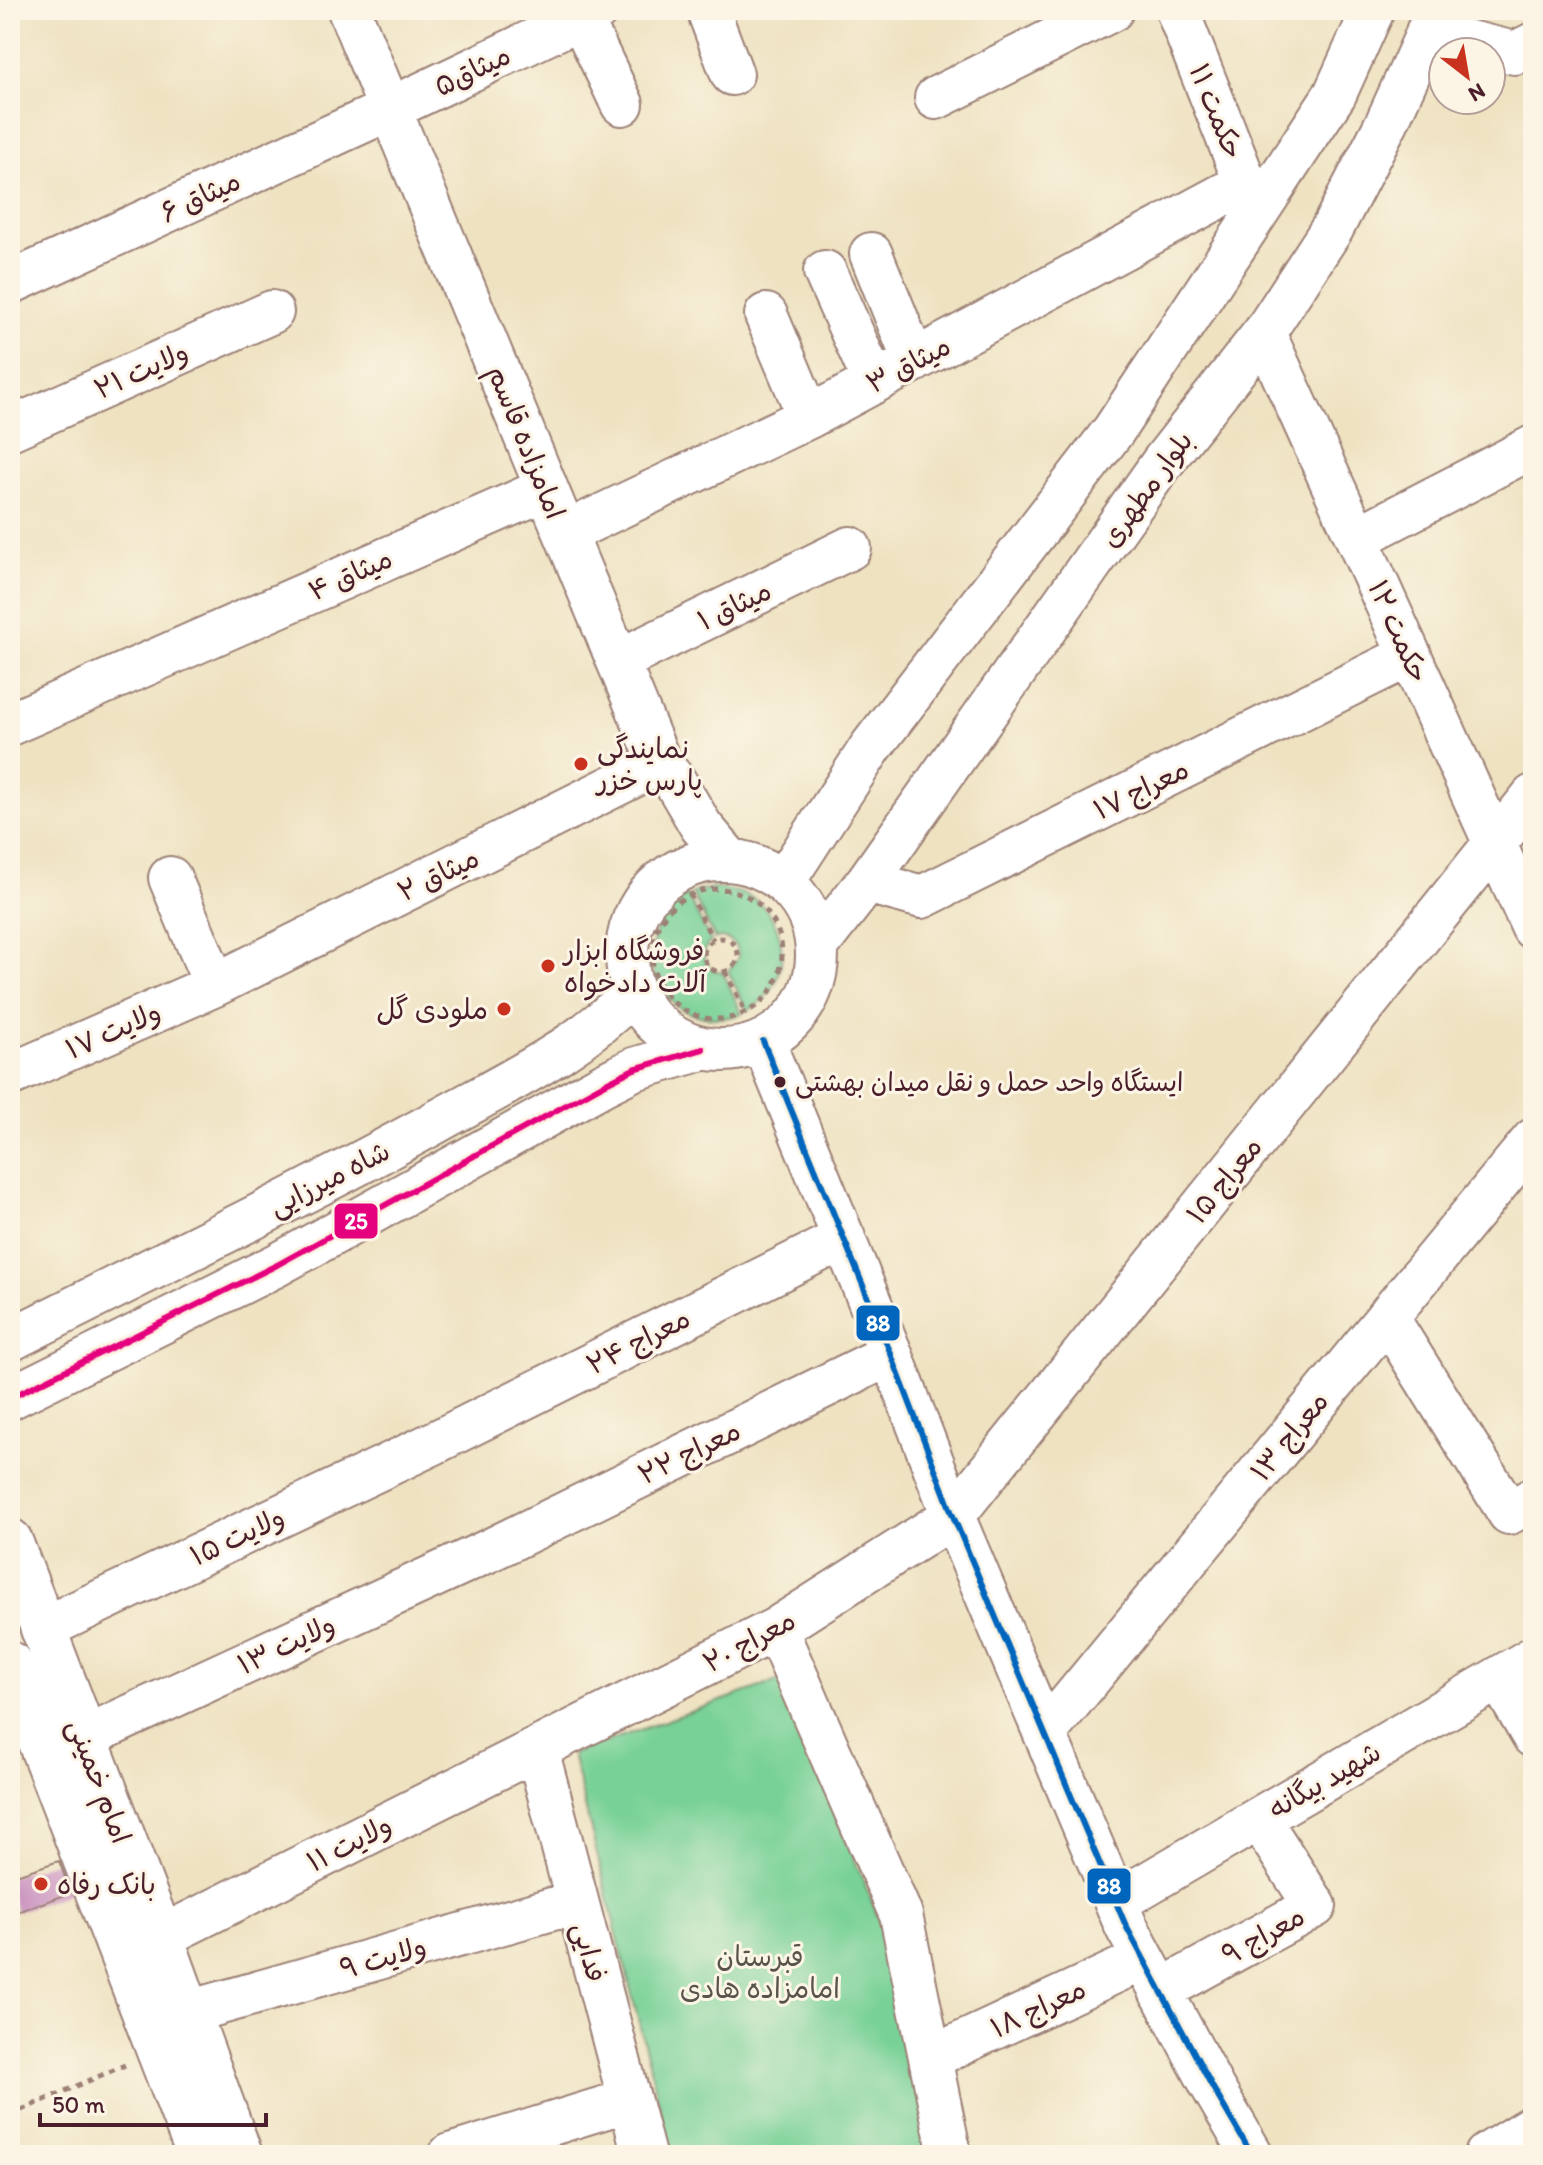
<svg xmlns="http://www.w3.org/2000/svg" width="1543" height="2165" viewBox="0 0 1543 2165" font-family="Itim,'Playpen Sans Arabic',sans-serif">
<rect width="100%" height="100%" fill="#fcf5e5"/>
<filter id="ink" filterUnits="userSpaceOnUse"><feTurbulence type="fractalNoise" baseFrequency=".0125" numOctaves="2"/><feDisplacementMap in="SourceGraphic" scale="16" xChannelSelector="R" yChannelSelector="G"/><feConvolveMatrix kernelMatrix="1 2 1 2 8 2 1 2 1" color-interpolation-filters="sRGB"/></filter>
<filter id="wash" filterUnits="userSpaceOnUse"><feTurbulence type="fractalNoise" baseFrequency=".006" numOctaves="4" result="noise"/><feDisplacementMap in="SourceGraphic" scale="32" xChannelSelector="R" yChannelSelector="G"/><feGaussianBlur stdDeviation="1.8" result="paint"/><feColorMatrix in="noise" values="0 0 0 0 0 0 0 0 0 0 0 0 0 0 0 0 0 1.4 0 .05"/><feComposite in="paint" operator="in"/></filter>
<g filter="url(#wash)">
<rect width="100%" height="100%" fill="#eee2c1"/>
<path fill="#78d197" stroke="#617861" stroke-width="2" d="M712 888C727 890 741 891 754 899 787 921 791 973 763 1000 759 1004 752 1008 747 1011L728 971 738 958C738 944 729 936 715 939L692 893Z
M687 895 711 941C698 954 704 970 723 972L742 1014C660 1038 616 944 687 895Z
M780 1680 883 1928 935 2155H672L572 1754Z"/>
<g id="blocks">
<path fill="#cb94c1" d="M59 1861 71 1893 17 1912 10 1894V1877Z"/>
</g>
</g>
<g filter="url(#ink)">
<use href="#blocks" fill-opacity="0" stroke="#9c8076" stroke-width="2"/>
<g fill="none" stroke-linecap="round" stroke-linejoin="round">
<defs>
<path id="minor" d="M349 10 660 763 674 780 701 826 729 859
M708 10 732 74
M1177 10 1256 210
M581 18 622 104
M1427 32 1515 53 1533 44
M936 98 1112 10
M871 254 914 361
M825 272 874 382
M10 283 390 109 597 10
M766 315 809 417
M1264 333 1533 928
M10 429 272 312
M565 533 809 417 1245 183
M1357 538 1533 447
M618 661 850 548
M10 724 546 489
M627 955a95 95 0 1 1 190 0a95 95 0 1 1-190 0Z
M170 878 215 985
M784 881 871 747 1114 430 1335 94 1373 10
M867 882 922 897 1410 655
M817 946 867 882 1162 463 1264 333 1332 229 1387 122 1438 10
M763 1041 891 1354 953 1516 1126 1926 1213 2088 1252 2155
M10 1075 215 985 660 763
M1387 1317 1509 1513 1533 1499
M10 1340C152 1268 296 1199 436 1122 506 1083 576 1051 633 993
M10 1398 277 1265 604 1084 634 1069 703 1049
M42 1629 432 1444 844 1238
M776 1629 901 1915 950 2155
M1499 1678 1533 1736
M1045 1733 1533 1140
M83 1738 488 1551 891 1354
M537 1749 644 2155
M1116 1902 1533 1658
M161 1937 776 1629 953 1516 1533 796
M1160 1991 1315 1906 1259 1819
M189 2012 577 1902
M932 2057 1143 1959
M450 2155 629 2100
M1486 2155 1533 2126"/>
<path id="major" d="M10 1541 161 1937 240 2155
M10 1664 199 2155"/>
</defs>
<use href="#minor" stroke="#9c8076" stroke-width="46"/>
<use href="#major" stroke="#9c8076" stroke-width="48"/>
<path stroke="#9c8076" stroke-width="5" stroke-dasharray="6 6" stroke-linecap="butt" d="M652 954a65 65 0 1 1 130 0a65 65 0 1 1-130 0Z
M690 894 713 940
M704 955a17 17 0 1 1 34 0a17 17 0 1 1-34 0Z
M725 971 746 1013
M10 2115 125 2065"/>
<use href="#minor" stroke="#fff" stroke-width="42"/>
<use href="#major" stroke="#fff" stroke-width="44"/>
<defs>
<path id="bus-1" d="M763 1041 891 1354 953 1516 1126 1926 1213 2088 1252 2155"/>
<path id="bus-2" d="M10 1398 277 1265 604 1084 634 1069 703 1049"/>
</defs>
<use href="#bus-1" stroke="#fcf5e5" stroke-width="12"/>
<use href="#bus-2" stroke="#fcf5e5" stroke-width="12"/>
<use href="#bus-1" stroke="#0065bd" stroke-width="6"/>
<use href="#bus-2" stroke="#e5007d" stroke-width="6"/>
</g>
</g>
<g fill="#c8321e" stroke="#fcf5e5" stroke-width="3">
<circle cx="581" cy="764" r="8"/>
<circle cx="548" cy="966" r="8"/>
<circle cx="504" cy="1009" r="8"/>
<circle cx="41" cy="1884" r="8"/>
</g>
<circle fill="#4a1f2b" stroke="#fcf5e5" stroke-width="3" cx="780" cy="1082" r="7"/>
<g text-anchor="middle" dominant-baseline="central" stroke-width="6" stroke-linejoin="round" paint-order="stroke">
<g font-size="26" fill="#4a1f2b" stroke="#fcf5e5" text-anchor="start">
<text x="795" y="1082">ایستگاه واحد حمل و نقل میدان بهشتی</text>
</g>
<g font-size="28" fill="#4a1f2b" stroke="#fcf5e5">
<text transform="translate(472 70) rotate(-26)">میثاق۵</text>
<text transform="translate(1217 111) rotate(68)">حکمت ۱۱</text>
<text transform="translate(200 196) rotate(-25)">میثاق ۶</text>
<text transform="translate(908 364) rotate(-28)">میثاق ۳</text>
<text transform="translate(141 370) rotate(-24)">ولایت ۲۱</text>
<text transform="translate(527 442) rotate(68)">امامزاده قاسم</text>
<text transform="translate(1146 489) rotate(-54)">بلوار مطهری</text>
<text transform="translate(350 574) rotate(-24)">میثاق ۴</text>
<text transform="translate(734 605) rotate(-26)">میثاق ۱</text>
<text transform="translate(1399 631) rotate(66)">حکمت ۱۲</text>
<text transform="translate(1141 789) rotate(-26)">معراج ۱۷</text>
<text transform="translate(438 874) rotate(-26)">میثاق ۲</text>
<text transform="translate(113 1030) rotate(-24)">ولایت ۱۷</text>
<text transform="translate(329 1178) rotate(-27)">شاه میرزایی</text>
<text transform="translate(1224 1180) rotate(-51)">معراج ۱۵</text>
<text transform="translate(638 1341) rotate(-27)">معراج ۲۴</text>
<text transform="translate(1289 1436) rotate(-51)">معراج ۱۳</text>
<text transform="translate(689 1452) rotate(-26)">معراج ۲۲</text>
<text transform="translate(237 1536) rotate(-25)">ولایت ۱۵</text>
<text transform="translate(749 1641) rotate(-28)">معراج ۲۰</text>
<text transform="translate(286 1644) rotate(-25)">ولایت ۱۳</text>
<text transform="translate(1324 1780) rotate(-30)">شهید بیگانه</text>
<text transform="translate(100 1781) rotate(69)">امام خمینی</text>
<text transform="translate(349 1843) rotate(-27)">ولایت ۱۱</text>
<text transform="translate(1263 1935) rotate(-29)">معراج ۹</text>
<text transform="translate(590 1952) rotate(75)">فدایی</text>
<text transform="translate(383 1957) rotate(-16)">ولایت ۹</text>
<text transform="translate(1038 2008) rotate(-25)">معراج ۱۸</text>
</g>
<g font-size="28" fill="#4a1f2b" stroke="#fcf5e5" text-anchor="start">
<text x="597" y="748">نمایندگی<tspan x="597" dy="32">پارس خزر</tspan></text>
<text x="564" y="950">فروشگاه ابزار<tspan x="564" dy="32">آلات دادخواه</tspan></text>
<text x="488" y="1009" text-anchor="end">ملودی گل</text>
<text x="57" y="1884">بانک رفاه</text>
</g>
<g font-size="28" fill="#58544b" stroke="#fcf5e5">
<text x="760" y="1956">قبرستان<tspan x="760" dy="32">امامزاده هادی</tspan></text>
</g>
</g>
<g stroke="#fcf5e5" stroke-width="3">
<rect x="333" y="1202" width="46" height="38" rx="8" fill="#e5007d"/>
<rect x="855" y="1304" width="46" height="38" rx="8" fill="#0065bd"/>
<rect x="1086" y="1867" width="46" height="38" rx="8" fill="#0065bd"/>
</g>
<g font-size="22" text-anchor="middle" font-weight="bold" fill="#fff">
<text x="356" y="1229">25</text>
<text x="878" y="1331">88</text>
<text x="1109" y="1894">88</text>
</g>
<rect width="1543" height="2165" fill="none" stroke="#fcf5e5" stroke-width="40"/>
<g transform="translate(1467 76) rotate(149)"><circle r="38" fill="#fcf5e5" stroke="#b59f9b" stroke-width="2"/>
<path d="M0-6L14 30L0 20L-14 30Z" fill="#c8321e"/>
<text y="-12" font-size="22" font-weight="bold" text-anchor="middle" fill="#4a1f2b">N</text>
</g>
<path d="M40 2113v12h226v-12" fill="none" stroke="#4a1f2b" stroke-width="4"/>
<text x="52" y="2113" font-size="24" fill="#4a1f2b" stroke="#fcf5e5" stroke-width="6" paint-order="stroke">50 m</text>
</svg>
